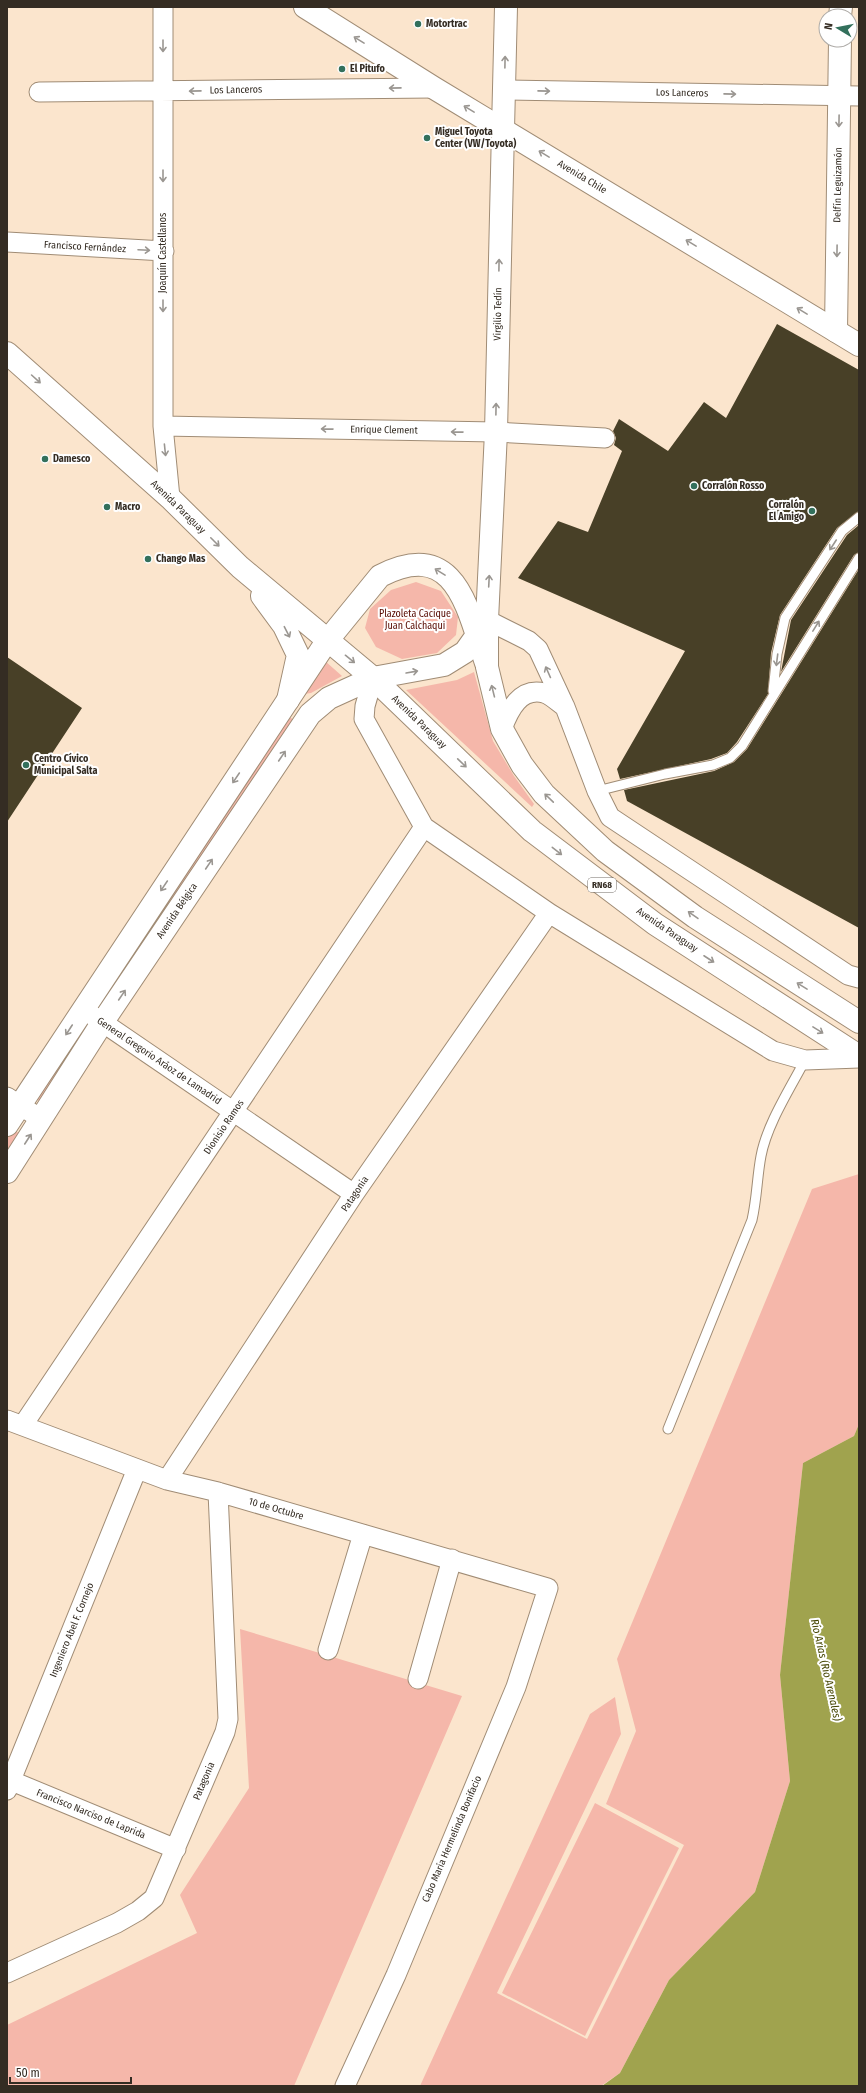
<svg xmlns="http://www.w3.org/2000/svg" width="866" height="2093" viewBox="0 0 866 2093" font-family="'Fira Sans Condensed',sans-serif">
<rect width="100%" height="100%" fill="#fbe5cd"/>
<path fill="#f5b7aa" d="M416 582 441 591 458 617 456 635 437 653 402 659 376 647 365 628 370 609 391 590Z
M325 661 342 676 311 693 304 694Z
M474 672 493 741 514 776 534 804 532 807 406 690 457 680Z
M285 718H291L294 720 102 1005 99 1001Z
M81 1030 84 1032 41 1101 37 1100 36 1097Z
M13 1130 19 1133 7 1155V1137Z
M859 1174V1424L854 1436 803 1463 780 1675 790 1781 755 1892 669 1980 620 2073 601 2086H420L590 1714 615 1697 621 1734 497 1993 587 2039 684 1845 606 1804 636 1731 617 1659 812 1189Z
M240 1629 462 1696 294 2086H7V2025L197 1933 180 1895 249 1788Z
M595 1803 679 1848 585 2036 502 1993Z"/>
<path fill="#a0a34e" d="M859 1424V2086H602L620 2073 669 1980 755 1892 790 1781 780 1675 803 1463 854 1436Z"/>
<path fill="#484027" d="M777 324 859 370V511L837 528 780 615 771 653 768 694 737 742 727 753 711 759 620 779 617 769 685 651 518 578 558 521 588 532 622 451 614 445 616 438 613 431 619 419 668 451 704 402 726 418Z
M859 525V552L854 555 781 672 791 620 847 535Z
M859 569V928L627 801 624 790 714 771 734 762 747 749Z
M7 657 82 708 7 822Z"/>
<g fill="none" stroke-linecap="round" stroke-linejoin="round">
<defs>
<path id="service" d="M773 691 777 654 785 618 842 531 859 517
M597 791 665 774 713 765 730 758 742 746 859 558
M668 1429 752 1220C757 1198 757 1177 761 1156 767 1124 790 1089 805 1060"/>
<path id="minor" d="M163 7V426L170 498
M505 90 859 96
M39 92 434 88
M7 242 164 251
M163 426 496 432 605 438
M487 620 529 641 538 649 565 707 597 791 610 817 848 975 859 978
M373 678 365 706 364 719 424 827 549 913 773 1051 805 1060 859 1058
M502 729C509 710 520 687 544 693 551 695 559 703 565 707
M83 1009 354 1194
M7 1097 41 1119
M7 1420 167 1480 218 1492 548 1588 516 1687 396 1975 345 2086
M23 1425 424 827
M167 1480 354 1194 549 913
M328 1650 363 1534
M418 1679 452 1559
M7 1779 176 1849
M7 1790 137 1469
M7 1973 117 1923 138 1911 154 1898 225 1732 228 1719 218 1492"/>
<path id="tertiary" d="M840 16 841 7
M503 129 506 7
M836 331 840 40"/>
<path id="secondary" d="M305 7 434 88 859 345
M7 1125 327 641 380 576C456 537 467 608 486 663
M7 1172 102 1023 310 714 329 698 373 678 444 665 465 652 482 628"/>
<path id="primary" d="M503 129 496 432 487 620V667L502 729 522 765 544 794 605 851 695 917 859 1022
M7 353 170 498 240 567 373 678 532 831 655 924 859 1056
M262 596 284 626 298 655 288 700"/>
</defs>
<use href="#service" stroke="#a08c75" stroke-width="11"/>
<use href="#minor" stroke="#a08c75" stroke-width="21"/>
<use href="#tertiary" stroke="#a08c75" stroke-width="24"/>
<use href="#secondary" stroke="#a08c75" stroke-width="24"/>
<use href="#primary" stroke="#a08c75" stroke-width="24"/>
<use href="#service" stroke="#fff" stroke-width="9"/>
<use href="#minor" stroke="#fff" stroke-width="19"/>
<use href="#tertiary" stroke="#fff" stroke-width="22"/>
<use href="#secondary" stroke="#fff" stroke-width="22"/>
<use href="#primary" stroke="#fff" stroke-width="22"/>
</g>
<defs><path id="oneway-shaft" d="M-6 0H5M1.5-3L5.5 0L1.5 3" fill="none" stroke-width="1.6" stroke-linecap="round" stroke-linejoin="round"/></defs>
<g stroke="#9a9691">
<use href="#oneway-shaft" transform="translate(359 40) rotate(-148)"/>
<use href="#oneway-shaft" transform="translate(163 46) rotate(90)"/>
<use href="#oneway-shaft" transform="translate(505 62) rotate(-89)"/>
<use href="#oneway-shaft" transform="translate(395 88) rotate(179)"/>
<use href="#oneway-shaft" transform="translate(195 91) rotate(179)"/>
<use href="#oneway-shaft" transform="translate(544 91) rotate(1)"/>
<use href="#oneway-shaft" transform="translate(730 94) rotate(1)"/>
<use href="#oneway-shaft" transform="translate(469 109) rotate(-149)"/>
<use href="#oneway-shaft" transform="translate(839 121) rotate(91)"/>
<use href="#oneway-shaft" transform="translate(544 154) rotate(-149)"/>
<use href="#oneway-shaft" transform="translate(163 176) rotate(90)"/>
<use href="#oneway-shaft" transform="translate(691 243) rotate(-149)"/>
<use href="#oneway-shaft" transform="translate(144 250) rotate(3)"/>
<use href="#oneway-shaft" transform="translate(837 251) rotate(91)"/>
<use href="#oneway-shaft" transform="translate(499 265) rotate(-89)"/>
<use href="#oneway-shaft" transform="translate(163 306) rotate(90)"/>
<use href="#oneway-shaft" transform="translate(802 311) rotate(-149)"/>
<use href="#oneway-shaft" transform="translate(36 379) rotate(42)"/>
<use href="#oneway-shaft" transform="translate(496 409) rotate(-89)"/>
<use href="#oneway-shaft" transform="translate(327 429) rotate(-179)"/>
<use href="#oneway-shaft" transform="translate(457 432) rotate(-179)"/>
<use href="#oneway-shaft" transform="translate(165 450) rotate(84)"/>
<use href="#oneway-shaft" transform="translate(215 542) rotate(45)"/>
<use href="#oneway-shaft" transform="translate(833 545) rotate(123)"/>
<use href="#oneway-shaft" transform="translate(440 572) rotate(-148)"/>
<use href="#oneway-shaft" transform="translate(489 581) rotate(-87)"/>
<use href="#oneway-shaft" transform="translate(816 626) rotate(-58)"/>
<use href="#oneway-shaft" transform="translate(287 632) rotate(63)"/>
<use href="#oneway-shaft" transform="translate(350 659) rotate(39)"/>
<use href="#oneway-shaft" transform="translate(777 660) rotate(97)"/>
<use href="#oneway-shaft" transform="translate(412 672) rotate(-10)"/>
<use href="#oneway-shaft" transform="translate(548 672) rotate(-114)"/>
<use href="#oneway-shaft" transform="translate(493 691) rotate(-104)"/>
<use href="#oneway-shaft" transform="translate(282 756) rotate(-56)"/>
<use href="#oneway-shaft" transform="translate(462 763) rotate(44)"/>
<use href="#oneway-shaft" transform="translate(236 778) rotate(124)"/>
<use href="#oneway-shaft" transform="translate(549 798) rotate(-136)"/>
<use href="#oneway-shaft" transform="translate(557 851) rotate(38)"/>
<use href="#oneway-shaft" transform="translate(209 864) rotate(-56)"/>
<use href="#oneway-shaft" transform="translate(164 886) rotate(124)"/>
<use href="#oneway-shaft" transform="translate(693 915) rotate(-145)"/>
<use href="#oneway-shaft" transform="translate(709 959) rotate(33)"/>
<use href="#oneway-shaft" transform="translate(802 986) rotate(-148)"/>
<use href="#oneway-shaft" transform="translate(122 995) rotate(-56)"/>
<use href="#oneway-shaft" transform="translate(69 1030) rotate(123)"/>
<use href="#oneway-shaft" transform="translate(818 1030) rotate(32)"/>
<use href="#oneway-shaft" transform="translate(28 1139) rotate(-57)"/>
</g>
<g fill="#33705c" stroke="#fff" stroke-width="1.5">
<circle cx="418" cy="24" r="4"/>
<circle cx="342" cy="69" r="4"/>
<circle cx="427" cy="138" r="4"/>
<circle cx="45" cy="459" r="4"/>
<circle cx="694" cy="486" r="4"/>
<circle cx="107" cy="507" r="4"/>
<circle cx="812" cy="511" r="4"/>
<circle cx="148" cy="559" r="4"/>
<circle cx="26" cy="765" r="4"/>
</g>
<g text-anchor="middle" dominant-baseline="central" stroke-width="4" stroke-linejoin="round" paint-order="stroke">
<rect fill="#fff" stroke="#716b65" stroke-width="1" x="588" y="878" width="28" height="14" rx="3"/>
<g font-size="9" font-weight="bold" fill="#342c23">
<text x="602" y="885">RN68</text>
</g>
<g font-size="10" font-weight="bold" fill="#342c23" stroke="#fff" text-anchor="start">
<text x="426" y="24">Motortrac</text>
<text x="350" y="69">El Pitufo</text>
<text x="435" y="132">Miguel Toyota<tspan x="435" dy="12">Center (VW/Toyota)</tspan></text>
<text x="53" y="459">Damesco</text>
<text x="702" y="486">Corralón Rosso</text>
<text x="804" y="505" text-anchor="end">Corralón<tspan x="804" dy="12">El Amigo</tspan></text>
<text x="115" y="507">Macro</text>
<text x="156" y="559">Chango Mas</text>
<text x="34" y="759">Centro Cívico<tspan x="34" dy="12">Municipal Salta</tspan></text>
</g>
<g font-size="10" fill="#342c23" stroke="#fff">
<text transform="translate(236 90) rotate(-1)">Los Lanceros</text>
<text transform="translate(682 93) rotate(1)">Los Lanceros</text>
<text transform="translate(582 177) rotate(31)">Avenida Chile</text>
<text transform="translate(838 185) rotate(-89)">Delfín Leguizamón</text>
<text transform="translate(85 247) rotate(3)">Francisco Fernández</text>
<text transform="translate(163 253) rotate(-90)">Joaquín Castellanos</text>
<text transform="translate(498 314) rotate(-89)">Virgilio Tedín</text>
<text transform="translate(384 430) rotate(1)">Enrique Clement</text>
<text transform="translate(178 507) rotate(44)">Avenida Paraguay</text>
<text transform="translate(419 722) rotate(44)">Avenida Paraguay</text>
<text transform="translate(177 911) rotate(-56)">Avenida Bélgica</text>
<text transform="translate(667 930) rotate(34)">Avenida Paraguay</text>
<text transform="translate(159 1061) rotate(34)">General Gregorio Aráoz de Lamadrid</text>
<text transform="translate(224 1127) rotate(-56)">Dionisio Ramos</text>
<text transform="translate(355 1194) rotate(-56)">Patagonia</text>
<text transform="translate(276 1509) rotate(16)">10 de Octubre</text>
<text transform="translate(72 1630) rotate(-68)">Ingeniero Abel F. Cornejo</text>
<text transform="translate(204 1781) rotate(-67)">Patagonia</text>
<text transform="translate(91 1814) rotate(22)">Francisco Narciso de Laprida</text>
<text transform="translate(452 1839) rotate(-67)">Cabo María Hermelinda Bonifacio</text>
</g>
<g font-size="10" fill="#570a01" stroke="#fff">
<text x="415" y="614">Plazoleta Cacique<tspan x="415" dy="12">Juan Calchaqui</tspan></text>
</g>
<g font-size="11" font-style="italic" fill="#440" stroke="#fff">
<text transform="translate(826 1670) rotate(77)">Río Arias (Río Arenales)</text>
</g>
</g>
<rect width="866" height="2093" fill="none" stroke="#342c23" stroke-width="16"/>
<g transform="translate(838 28) rotate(280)"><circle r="19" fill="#ffffff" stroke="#aeaba7"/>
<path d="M0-3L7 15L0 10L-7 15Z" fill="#33705c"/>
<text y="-6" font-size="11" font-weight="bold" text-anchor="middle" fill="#342c23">N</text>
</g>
<path d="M10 2077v6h121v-6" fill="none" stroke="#342c23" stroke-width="2"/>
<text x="16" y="2077" font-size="12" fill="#342c23" stroke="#ffffff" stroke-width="3" paint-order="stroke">50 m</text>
</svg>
